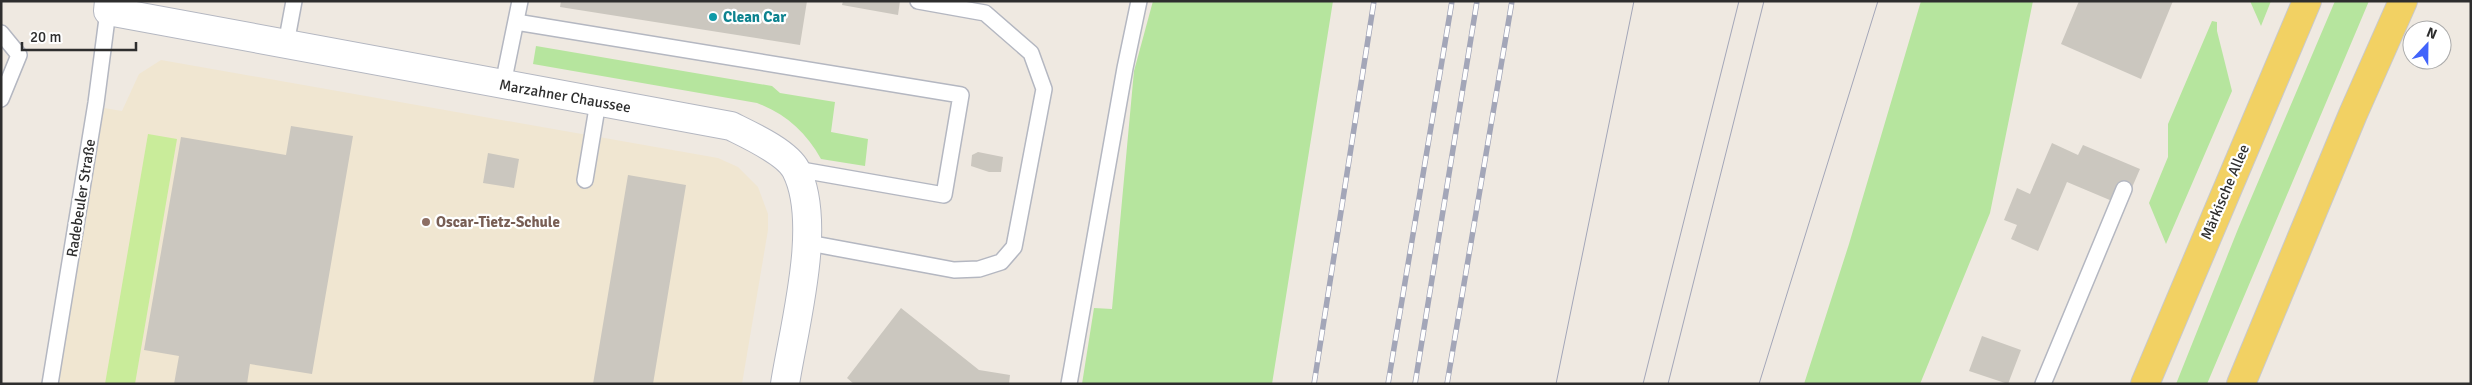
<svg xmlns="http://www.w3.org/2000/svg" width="2472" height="385" viewBox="0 0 2472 385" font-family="Signika,sans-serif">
<rect width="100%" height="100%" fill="#efe9e1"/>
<path fill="#f0e6d1" d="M161 60 718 158 738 167 758 187 768 214V230L742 384H57L104 108 122 111 139 74Z"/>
<path fill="#b6e59e" d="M1153 1H1333L1272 384H1082L1094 308 1112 309 1134 71Z
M1921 1H2033L1990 213 1920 384H1804L1849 244Z
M2250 1H2271L2261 26Z
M2335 1H2369L2207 384H2176L2238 229Z
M2212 21 2217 22V31L2232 91 2166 244 2149 203 2168 157V124Z
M536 46 772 86 780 93 835 102 831 132 868 139 865 166 821 159C806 132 786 114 757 103L533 64Z"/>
<path fill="#c9ec9a" d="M148 134 177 139 135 384H105Z"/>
<path fill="#cbc7bf" d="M561 1H807L800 45 560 7Z
M843 1H900L898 15 842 5Z
M2079 1H2173L2141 79 2061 44Z
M291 126 353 136 312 374 250 364 247 384H174L179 356 144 350 181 137 286 155Z
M2052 143 2078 155 2083 145 2140 169 2124 206 2067 182 2038 251 2011 239 2017 225 2004 220 2017 188 2030 194Z
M978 152 1003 157 1001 172H989L971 166 972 155Z
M488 153 519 159 514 188 483 183Z
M628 175 686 185 653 384H593Z
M901 308 979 370 1010 375 1009 384H854L847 378Z
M1982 336 2021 350 2008 384 1969 371Z"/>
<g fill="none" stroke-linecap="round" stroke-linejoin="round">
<defs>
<path id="lane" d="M516 22 961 95 944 195 796 169
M1 33 19 55 1 99
M286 44 294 1
M503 84 520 1
M585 180 598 102
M809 243 954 270 979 269 1001 262 1014 247 1044 89 1031 53 985 13 918 1
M50 384 96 103 108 11
M1069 384 1125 68 1139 1
M2043 384 2124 189"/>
<path id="street" d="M109 1 108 11 731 126C749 135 787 152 796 170 823 223 794 326 785 384"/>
<path id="primary" d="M2145 384 2307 1
M2241 384 2353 114 2403 1"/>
</defs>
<use href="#lane" stroke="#b4b7c1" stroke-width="18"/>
<use href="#street" stroke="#b4b7c1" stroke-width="30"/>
<use href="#primary" stroke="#c9c9c9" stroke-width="30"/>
<use href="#lane" stroke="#fff" stroke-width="15"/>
<use href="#street" stroke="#fff" stroke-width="28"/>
<use href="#primary" stroke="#f2d163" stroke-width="28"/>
<path stroke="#a3a6b8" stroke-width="1" d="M1556 384 1634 1
M1643 384 1739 1
M1668 384 1764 1
M1759 384 1878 1"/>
<defs>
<path id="rail" d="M1314 384 1374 1
M1388 384 1452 1
M1415 384 1477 1
M1447 384 1512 1"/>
</defs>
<use href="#rail" stroke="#a3a6b8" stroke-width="5.5"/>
<use href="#rail" stroke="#fff" stroke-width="4" stroke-dasharray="11" stroke-linecap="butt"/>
</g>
<circle fill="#0f9aa8" stroke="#fff" stroke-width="2" cx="713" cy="17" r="5"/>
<circle fill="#8d6e63" stroke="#fff" stroke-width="2" cx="426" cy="222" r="5"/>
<g text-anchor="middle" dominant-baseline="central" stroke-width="4.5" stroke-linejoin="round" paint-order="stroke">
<g font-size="15" font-weight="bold" fill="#0d838f" stroke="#fff" text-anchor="start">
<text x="723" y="17">Clean Car</text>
</g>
<g font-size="15" fill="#2e2e2e" stroke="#fff">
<text transform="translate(565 96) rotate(10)">Marzahner Chaussee</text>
<text transform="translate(2225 192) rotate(-67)">Märkische Allee</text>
<text transform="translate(81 198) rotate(-81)">Radebeuler Straße</text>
</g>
<g font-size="15" font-weight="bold" fill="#785e54" stroke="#fff" text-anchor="start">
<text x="436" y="222">Oscar-Tietz-Schule</text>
</g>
</g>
<rect width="2472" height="385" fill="none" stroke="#2e2e2e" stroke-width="5"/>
<g transform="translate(2427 45) rotate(22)"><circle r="24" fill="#ffffff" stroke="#ababab"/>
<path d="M0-4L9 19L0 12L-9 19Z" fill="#4264fb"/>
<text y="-8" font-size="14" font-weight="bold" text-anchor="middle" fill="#2e2e2e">N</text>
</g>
<path d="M22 42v8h114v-8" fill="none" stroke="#2e2e2e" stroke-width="2.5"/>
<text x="30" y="42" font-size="15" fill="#2e2e2e" stroke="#ffffff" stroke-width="4" paint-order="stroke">20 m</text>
</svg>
